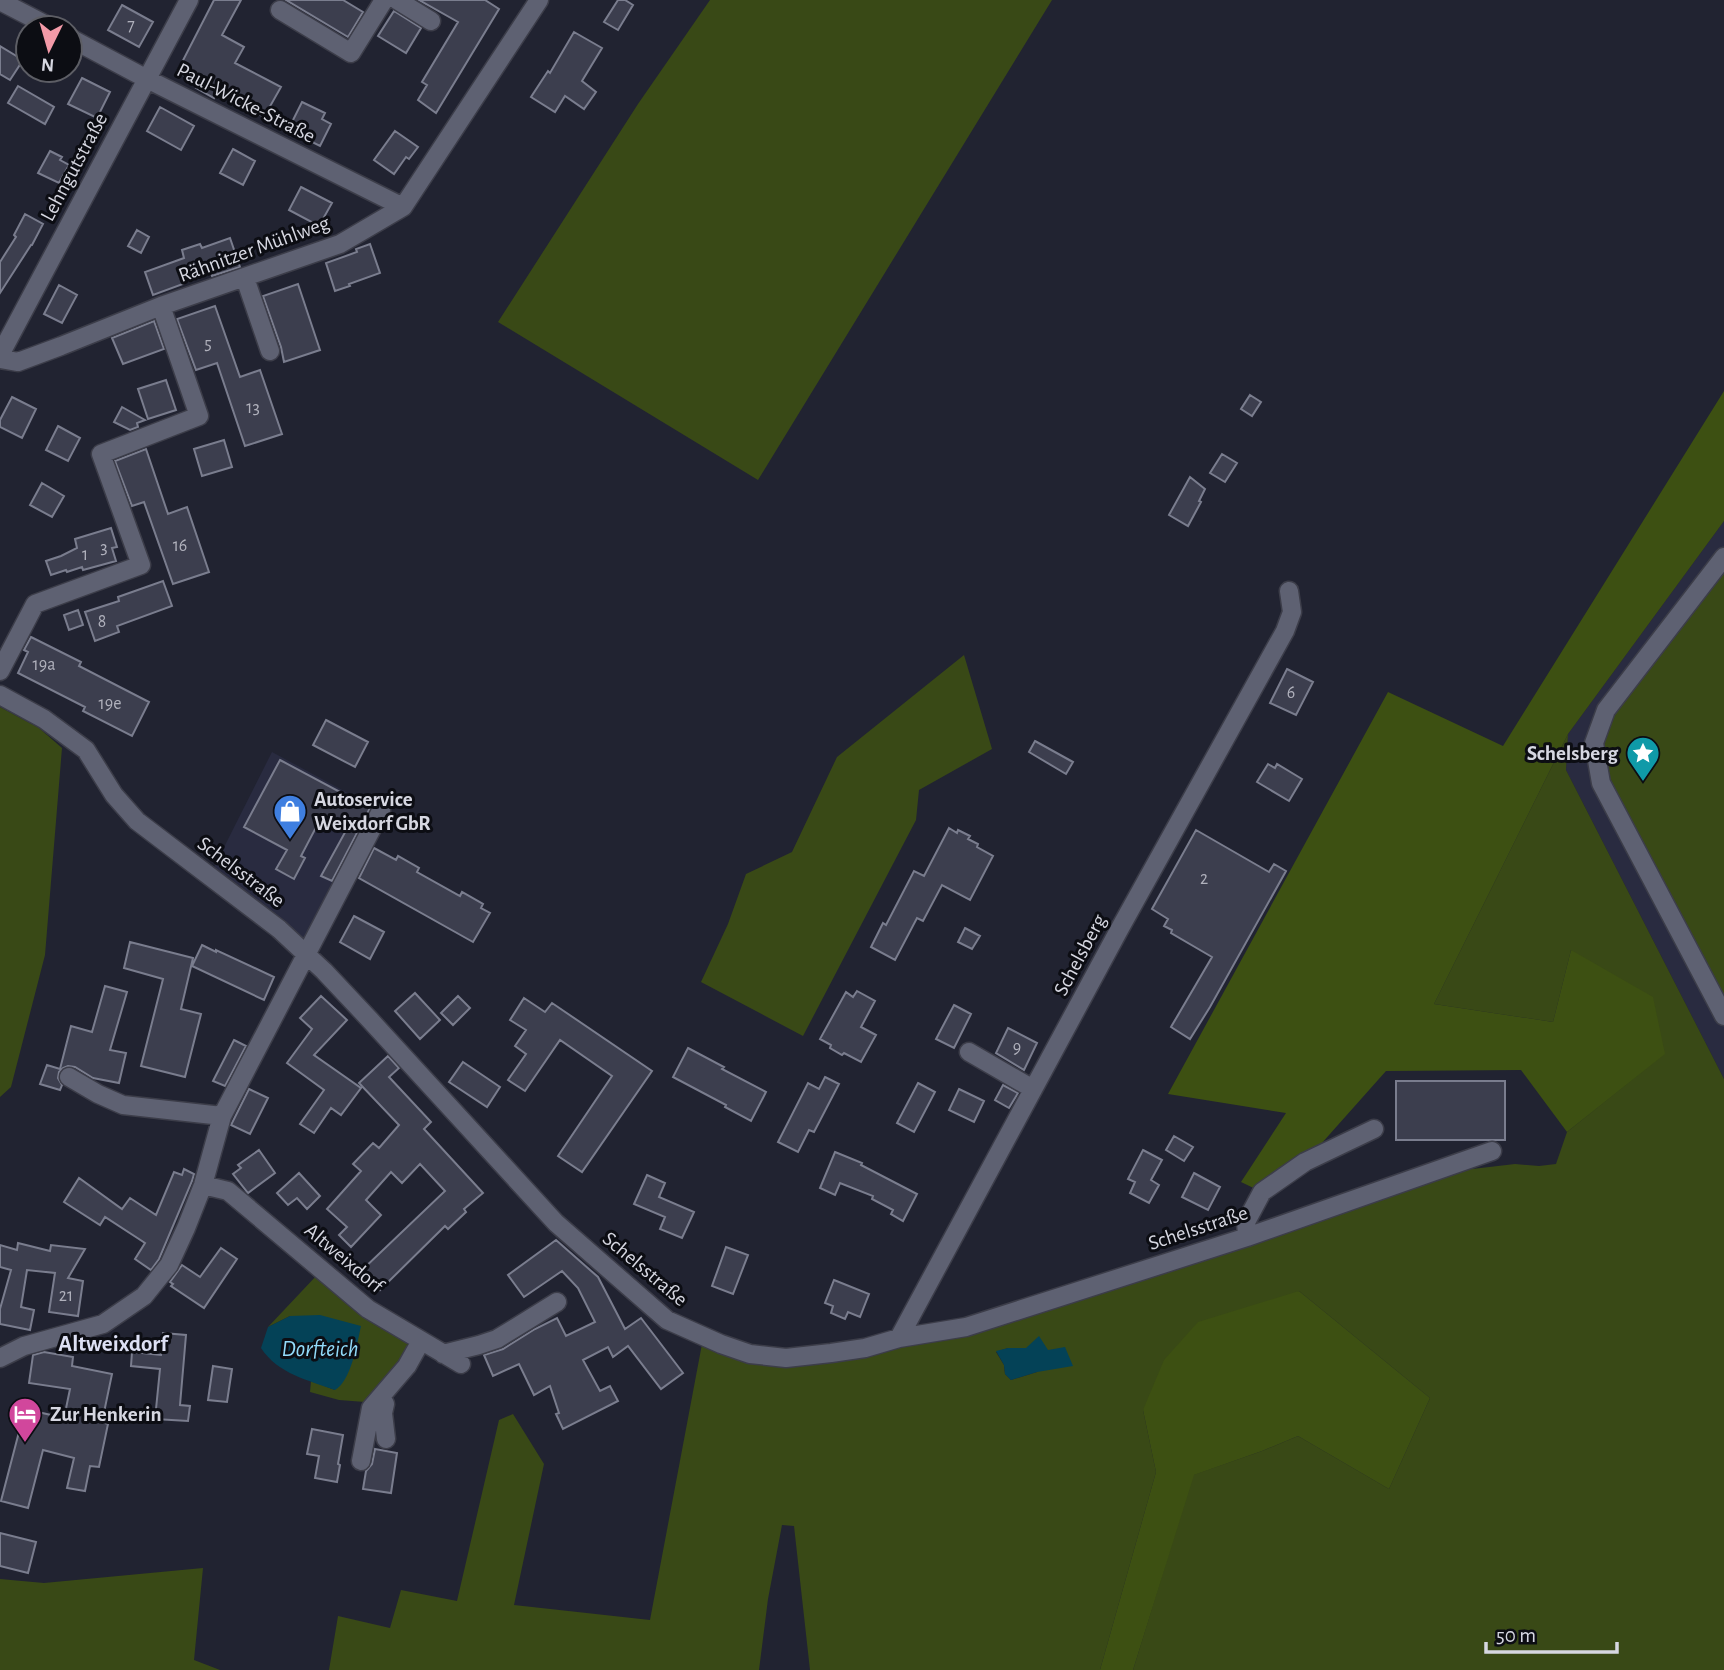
<svg xmlns="http://www.w3.org/2000/svg" width="1724" height="1670" viewBox="0 0 1724 1670" font-family="'Alegreya Sans',sans-serif">
<rect width="100%" height="100%" fill="#212331"/>
<path fill="#292b40" d="M1724 521V1079L1566 770 1568 734Z
M272 752 381 811 306 955 209 877Z"/>
<path fill="#394916" fill-rule="evenodd" d="M710 0H1052L758 480 498 322 638 104Z
M1724 568V1006L1605 783 1601 732Z
M964 655 992 749 919 790 916 820 803 1036 701 982 728 924 746 874 792 852 837 757Z
M0 707 39 728 62 748 45 955 11 1087 0 1097Z
M1568 734 1566 770 1724 1079V1670H1133L1193 1475 1262 1451 1298 1436 1389 1489 1430 1398 1299 1291 1143 1410 1156 1472 1100 1670H810L794 1526 782 1525 768 1599 759 1670H329L338 1616 390 1628 401 1590 457 1601 499 1420 513 1414 544 1464 514 1605 650 1620 702 1344 858 1357 1455 1171 1515 1164 1539 1166 1556 1164 1567 1132 1664 1054 1571 950 1553 1022 1434 1004ZM1008 1348 1048 1351 1037 1372 1011 1380 1005 1374 1004 1365 996 1352Z
M318 1274 410 1344 412 1350 365 1402 339 1400 310 1392 311 1381 335 1390 290 1316 268 1327Z
M203 1568 194 1660 220 1670H0V1579L44 1583Z"/>
<path fill="#3d5012" d="M1724 391V521L1568 734 1434 1004 1553 1022 1571 950 1653 997 1665 1054 1567 1132 1521 1070 1386 1071 1305 1162 1262 1192 1241 1182 1286 1113 1168 1094 1388 692 1503 746Z
M1299 1291 1430 1398 1389 1489 1298 1436 1262 1451 1194 1475 1133 1670H1100L1156 1472 1143 1410 1164 1360 1198 1322Z"/>
<path fill="#044257" d="M320 1315 361 1326C357 1344 351 1381 335 1390 308 1380 278 1374 261 1348L268 1327 290 1316Z
M1039 1336 1048 1350 1065 1347 1073 1366 1037 1372 1011 1380 1005 1374 1004 1365 996 1351 1008 1348H1026Z"/>
<path fill="#3c3e4e" stroke="#7a7d8e" stroke-width="2" d="M214 0H241L222 35 244 47 235 63 281 87 264 117 217 92 214 98 196 88 199 83 177 72Z
M286 0H343L363 12 348 37Z
M419 0H485L499 9 436 113 418 100 427 85 422 82 458 22Z
M618 0H625L633 5 618 30 604 22Z
M122 5 153 22 139 47 108 30Z
M394 11 421 28 406 53 378 36Z
M574 32 602 48 582 81 596 92 584 109 565 96 555 112 531 97 548 71 550 73Z
M0 46 23 60 10 80 0 74Z
M82 78 110 92 97 118 68 104Z
M18 86 54 107 45 124 8 103Z
M302 102 325 113 322 119 331 124 320 146 288 130Z
M160 107 194 126 181 150 147 131Z
M395 131 418 147 409 159 406 157 394 174 374 160Z
M233 149 255 161 243 185 220 173Z
M50 151 62 157 60 160 69 165 59 183 38 173Z
M301 187 332 203 319 226 289 210Z
M25 214 43 224 32 245H31L0 293V262L16 237 14 235Z
M137 230 149 237 141 253 128 246Z
M230 238 240 267 212 276 208 264 179 274 183 284 153 295 145 272 184 258 182 250 200 244 202 248Z
M370 244 380 273 349 284 350 286 335 291 326 263 357 252 356 249Z
M298 284 320 350 284 362 281 347 263 296Z
M59 285 77 295 62 323 44 314Z
M215 306 240 377 260 370 282 434 245 446 217 363 196 370 177 319Z
M154 321 164 349 123 364 112 338Z
M166 380 176 410 148 419 138 389Z
M1250 395 1261 402 1252 416 1241 409Z
M12 397 36 409 22 438 0 427V420Z
M122 407 145 420 137 423 138 427 130 430 114 422Z
M58 426 80 438 68 461 46 450Z
M224 440 232 467 202 476 194 449Z
M146 449 168 514 187 507 209 572 173 584 144 502 132 506 115 461Z
M1222 454 1237 463 1225 482 1210 473Z
M1190 477 1205 489 1199 501 1201 502 1188 526 1169 515Z
M42 483 64 496 52 517 30 505Z
M111 528 117 547 112 548 116 561 83 570 82 567 67 572 66 570 51 575 46 561 61 556 77 548 75 539Z
M163 581 172 606 117 626 119 632 95 641 85 612 119 601 118 597Z
M78 610 83 625 69 630 64 615Z
M31 637 81 662 79 666 149 702 132 736 83 711 85 707 18 673 28 652 24 650Z
M1287 669 1313 682 1296 715 1270 703Z
M326 720 368 742 355 767 313 745Z
M1035 741 1073 762 1066 774 1029 752Z
M280 760 370 808 332 881 321 876 348 827 323 814 301 856 305 858 294 879 276 869 287 850 244 827Z
M1268 764 1275 768 1277 764 1302 779 1289 801 1257 782Z
M949 828 957 833 958 830 970 836 968 839 978 844 977 847 993 856 970 900 942 885 923 921 917 918 895 960 871 947 883 923 886 925 914 871 924 876Z
M1196 830 1269 872 1274 864 1286 871 1210 1007 1190 1039 1171 1027 1212 957 1171 933 1172 930 1164 926 1168 919 1152 909Z
M374 848 396 860 398 856 419 868 417 872 460 896 462 892 483 904 481 908 490 913 473 942 359 878Z
M354 916 384 932 370 959 340 942Z
M965 928 980 936 972 949 958 942Z
M130 942 193 958 181 1009 201 1014 185 1077 141 1066 163 979 124 968Z
M202 945 216 952V950L274 977 264 1000 192 966Z
M105 986 127 992 110 1050 126 1053 119 1083 93 1078 75 1067 68 1066 63 1068 59 1072 58 1078 62 1085 60 1090 40 1084 47 1065 60 1069 71 1026 92 1032Z
M857 991 875 1001 861 1027 876 1035 861 1062 844 1053 842 1055 830 1048 831 1045 820 1039 846 992 853 997Z
M415 993 440 1020 420 1039 395 1011Z
M321 996 347 1020 314 1055 361 1088 341 1115 331 1108 314 1133 300 1124 324 1090 287 1063 312 1029 300 1018Z
M458 996 470 1008 453 1025 441 1013Z
M524 998 545 1012 552 1003 652 1071 582 1172 558 1156 612 1076 560 1040 525 1091 508 1080 526 1054 515 1046 526 1030 510 1020Z
M954 1005 971 1014 954 1048 936 1039Z
M1008 1028 1037 1043 1024 1070 996 1053Z
M234 1040 246 1046 225 1086 213 1081Z
M688 1048 724 1067 722 1069 766 1092 751 1121 725 1107 726 1105 673 1077Z
M388 1056 399 1068 389 1077 431 1122 424 1129 483 1193 464 1209 466 1212 448 1229 445 1226 380 1290 361 1271 445 1191 420 1164 402 1183 391 1172 366 1200 381 1215 351 1247 339 1235 347 1227 327 1209 361 1171 353 1164 373 1143 379 1148 399 1125 359 1083Z
M463 1062 500 1087 487 1107 449 1082Z
M825 1077 839 1084 814 1132 809 1130 798 1152 778 1142 808 1083 819 1089Z
M1396 1081H1505V1140H1396Z
M918 1083 935 1092 914 1132 897 1123Z
M1003 1085 1018 1093 1009 1108 995 1100Z
M249 1089 268 1098 250 1134 231 1125Z
M959 1089 984 1101 974 1122 949 1110Z
M1174 1136 1193 1147 1184 1161 1166 1150Z
M259 1150 275 1173 248 1193 233 1174 241 1168 238 1165Z
M1143 1150 1162 1160 1151 1180 1159 1185 1149 1203 1130 1193 1135 1182 1128 1179Z
M835 1152 862 1163 861 1165 917 1194 903 1221 891 1214 893 1210 872 1199 873 1196 840 1183 835 1195 820 1188Z
M184 1169 194 1174 192 1181 159 1259 151 1270 135 1259 145 1243 105 1217 100 1225 64 1202 79 1178 122 1209 130 1198 156 1215 174 1172 182 1175Z
M299 1173 320 1196 307 1209 297 1198 288 1205 277 1193Z
M1194 1173 1220 1187 1208 1210 1182 1197Z
M647 1175 665 1183 659 1197 694 1212 682 1238 660 1229 665 1217 634 1204Z
M556 1240 598 1277 625 1329 641 1318 683 1373 661 1389 628 1346 613 1357 608 1347 583 1360 600 1391 610 1386 618 1401 563 1429 556 1414 559 1413 550 1386 534 1395 519 1364 493 1376 484 1355 503 1349 535 1329 557 1318 566 1336 595 1322 578 1288 562 1271 524 1297 508 1275Z
M18 1243 50 1251 51 1245 85 1249 68 1278 83 1281 78 1316 49 1312 55 1273 27 1270 21 1307 34 1310 30 1330 0 1324V1309L11 1270 0 1267V1245L17 1250Z
M726 1247 748 1255 733 1294 712 1286Z
M221 1248 237 1259 204 1308 171 1286 173 1284 170 1282 182 1265 200 1277Z
M834 1280 869 1294 860 1317 848 1312 845 1319 831 1313 833 1306 825 1303Z
M163 1333 186 1335 180 1405 190 1406 188 1421 155 1419 160 1369 131 1366 132 1352 161 1355Z
M44 1352 73 1357 72 1366 112 1374 102 1422 108 1424 99 1467 90 1466 85 1491 67 1488 74 1458 43 1450 28 1508 1 1501 25 1409 64 1418 70 1389 29 1383 33 1355Z
M213 1366 232 1369 227 1402 208 1400Z
M312 1429 343 1435 338 1464 340 1465 337 1482 315 1478 319 1456 307 1454Z
M375 1449 397 1453 391 1493 363 1489 366 1471 372 1464Z
M0 1533 36 1542 28 1573 0 1566Z"/>
<g fill="none" stroke-linecap="round" stroke-linejoin="round">
<defs>
<path id="minor" d="M397 0 431 21
M0 1 52 28
M280 10 351 53 384 0
M70 38 147 79 403 207
M245 278 270 351
M0 355 189 0
M0 359 18 362 61 346 161 306 340 244 403 207 539 0
M1724 557 1606 710 1594 743 1601 783 1724 1016
M0 671 35 604 141 565 101 454 199 416 161 306
M0 695 44 719 86 750 114 795 137 821 279 929 324 971 371 1021 556 1223 667 1320 721 1344 750 1354 786 1358 831 1353 865 1348 899 1338 966 1327 1247 1237 1492 1151
M969 1052 1033 1089
M69 1077 98 1094 123 1105 222 1116
M203 1185 228 1191 368 1309 461 1364
M1247 1237 1246 1222 1262 1192 1305 1162 1374 1129
M899 1338 1119 930 1285 631 1292 612 1289 591
M443 1354 479 1345 497 1339 557 1302
M0 1358 24 1346 103 1324 144 1296 169 1265 186 1228 203 1185 222 1116 381 811
M381 1397 385 1404 383 1413 386 1439
M361 1461 371 1408 407 1366 421 1341"/>
</defs>
<use href="#minor" stroke="#3c3d49" stroke-width="21"/>
<use href="#minor" stroke="#5e6172" stroke-width="18"/>
</g>
<defs>
<symbol id="sight-pin" viewBox="-11 -11 22 30"><path d="M0 17L-7.5 6A9.5 9.5 0 1 1 7.5 6Z" fill="#0f9aa8" stroke="#0c0d13"/><path d="M0-6L1.8-2.2L6-1.7L2.9 1.2L3.7 5.4L0 3.3L-3.7 5.4L-2.9 1.2L-6-1.7L-1.8-2.2Z" fill="#fff"/></symbol>
<symbol id="shop-pin" viewBox="-11 -11 22 30"><path d="M0 17L-7.5 6A9.5 9.5 0 1 1 7.5 6Z" fill="#3f7fe0" stroke="#0c0d13"/><path d="M-5-2.5h2.3a2.7 3.5 0 0 1 5.4 0H5L5.5 6h-11ZM-1.5-2.5h3a1.5 2.3 0 0 0-3 0Z" fill="#fff"/></symbol>
<symbol id="hotel-pin" viewBox="-11 -11 22 30"><path d="M0 17L-7.5 6A9.5 9.5 0 1 1 7.5 6Z" fill="#d1479c" stroke="#0c0d13"/><path d="M-6-4.5h1.5V1H6V5H4.5V3h-9V5H-6ZM-4 0a1.8 1.8 0 1 1 3.6 0ZM.5 0V-2.5h3Q6-2.5 6 0Z" fill="#fff"/></symbol>
</defs>
<g fill-rule="evenodd">
<use href="#sight-pin" x="1624" y="734" width="38" height="52"/>
<use href="#shop-pin" x="271" y="792" width="38" height="52"/>
<use href="#hotel-pin" x="6" y="1395" width="38" height="52"/>
</g>
<g text-anchor="middle" dominant-baseline="central" stroke-width="6" stroke-linejoin="round" paint-order="stroke">
<g font-size="18" fill="#b0b1bc">
<text x="131" y="26">7</text>
<text x="208" y="344">5</text>
<text x="253" y="408">13</text>
<text x="180" y="546">16</text>
<text x="104" y="548">3</text>
<text x="85" y="555">1</text>
<text x="102" y="622">8</text>
<text x="44" y="665">19a</text>
<text x="1291" y="693">6</text>
<text x="110" y="704">19e</text>
<text x="1204" y="879">2</text>
<text x="1017" y="1048">9</text>
<text x="66" y="1296">21</text>
</g>
<g font-size="21" fill="#d6d7e1" stroke="#0c0d13">
<text transform="translate(246 103) rotate(27)">Paul-Wicke-Straße</text>
<text transform="translate(74 167) rotate(-62)">Lehngutstraße</text>
<text transform="translate(254 249) rotate(-20)">Rähnitzer Mühlweg</text>
<text transform="translate(241 872) rotate(37)">Schelsstraße</text>
<text transform="translate(1080 955) rotate(-62)">Schelsberg</text>
<text transform="translate(1198 1228) rotate(-18)">Schelsstraße</text>
<text transform="translate(344 1258) rotate(40)">Altweixdorf</text>
<text transform="translate(645 1269) rotate(40)">Schelsstraße</text>
</g>
<g font-size="21" font-weight="bold" fill="#d6d7e1" stroke="#0c0d13" text-anchor="start">
<text x="1618" y="753" text-anchor="end">Schelsberg</text>
<text x="314" y="799">Autoservice<tspan x="314" dy="24">Weixdorf GbR</tspan></text>
<text x="50" y="1414">Zur Henkerin</text>
</g>
<g font-size="23" font-weight="bold" fill="#dde0f4" stroke="#0c0d13">
<text x="113" y="1344">Altweixdorf</text>
</g>
<g font-size="23" font-style="italic" fill="#92dbfa" stroke="#0c0d13">
<text x="320" y="1349">Dorfteich</text>
</g>
</g>
<g transform="translate(49 49) rotate(185)"><circle r="33" fill="#0c0d13" stroke="#5d5e65" stroke-width="2"/>
<path d="M0-5L12 26L0 18L-12 26Z" fill="#f39aa8"/>
<text y="-10" font-size="19" font-weight="bold" text-anchor="middle" fill="#d6d7e1">N</text>
</g>
<path d="M1486 1642v10h131v-10" fill="none" stroke="#d6d7e1" stroke-width="3.5"/>
<text x="1496" y="1642" font-size="21" fill="#d6d7e1" stroke="#0c0d13" stroke-width="5" paint-order="stroke">50 m</text>
</svg>
